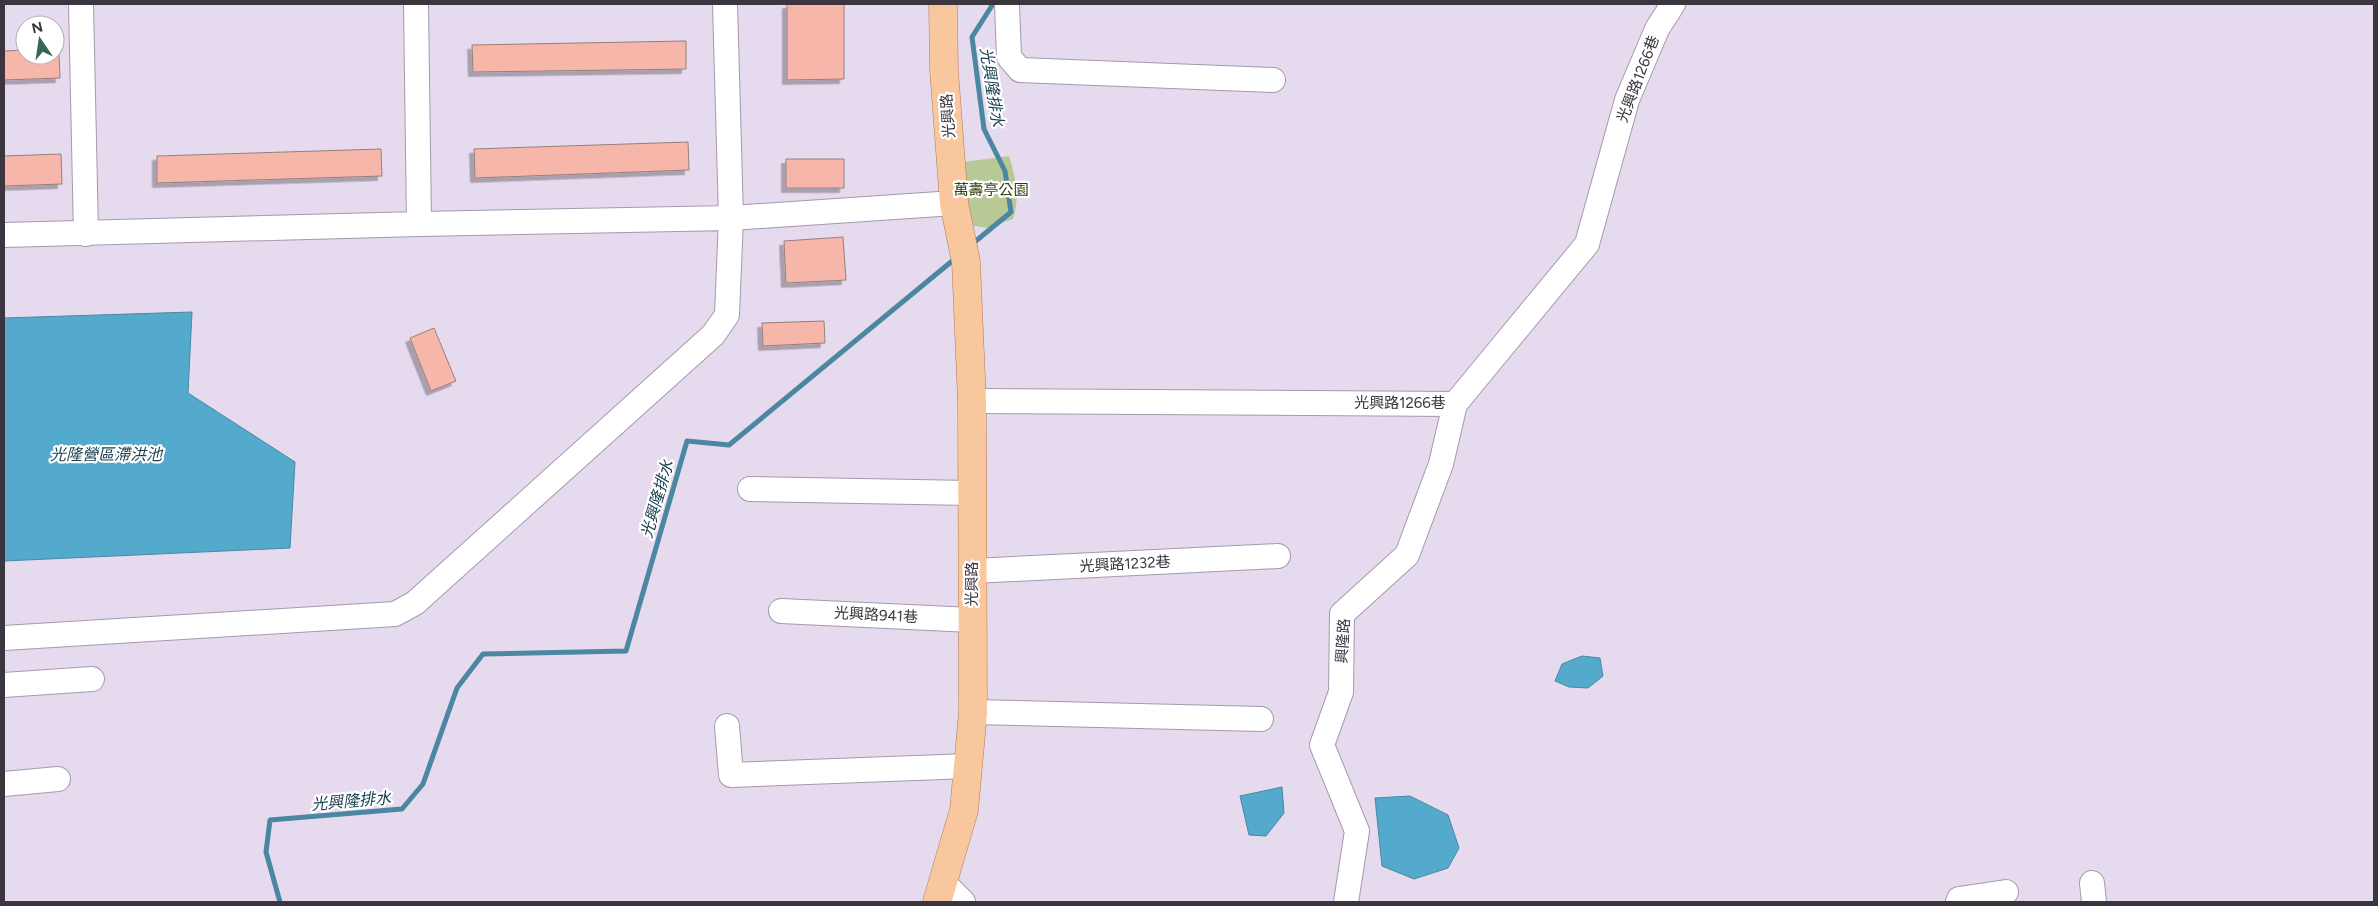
<svg xmlns="http://www.w3.org/2000/svg" width="2378" height="906" viewBox="0 0 2378 906" font-family="Figtree,'Noto Sans TC',sans-serif">
<defs>
<filter id="shadow"><feDropShadow dx="-4.5" dy="4.5" stdDeviation="0" flood-color="#0004"/></filter>
</defs>
<rect width="100%" height="100%" fill="#e6daef"/>
<path fill="#b8c995" d="M1009 156C1016 179 1020 196 1013 219L987 228 969 225 963 162Z"/>
<path fill="#53aacd" stroke="#4c87a2" d="M192 312 188 393 295 462 290 548 4 561V318Z
M1582 656 1600 658 1603 676 1588 688 1569 687 1555 681 1562 664Z
M1282 787 1284 813 1266 836 1249 835 1240 796Z
M1410 796 1448 815 1459 848 1448 868 1414 879 1382 866 1375 798Z"/>
<g fill="none" stroke-linecap="round" stroke-linejoin="round">
<path stroke="#4c87a2" stroke-width="5" d="M971 245 1011 212 1005 171 984 129 972 37 993 4
M280 902 266 852 270 820 402 809 423 784 457 688 483 654 626 651 687 441 729 445 957 257"/>
</g>
<path fill="#f7b6aa" stroke="#977f7a" filter="url(#shadow)" d="M787 4H844V79L787 80Z
M686 41V69L473 72 472 45Z
M25 50V55H59L60 78 4 80V51Z
M688 142 689 170 475 178 474 149Z
M381 149 382 176 157 183V156Z
M61 154 62 184 4 186V156Z
M786 159H844V188H786Z
M843 237 846 280 786 283 784 241Z
M824 321 825 343 763 346 762 323Z
M434 328 456 381 431 391 410 338Z"/>
<g fill="none" stroke-linecap="round" stroke-linejoin="round">
<defs>
<path id="minor" d="M81 4 86 234
M416 4 419 224
M1007 4 1009 57 1020 70 1273 80
M4 235 419 224 731 218 954 203
M972 401 1455 404 1587 244 1627 100 1657 29 1673 4
M750 489 971 493
M973 571 1278 556
M781 611 972 620
M4 638 395 614 415 603 713 335 727 315 731 218 725 4
M4 685 92 679
M973 712 1261 719
M727 726 731 775 969 766
M4 784 58 779
M944 883 963 902
M2092 883 2094 902
M1346 902 1357 831 1322 745 1341 692 1342 614 1407 555 1441 464 1455 404
M1958 902 1959 899 2006 892"/>
<path id="major" d="M937 902 964 810 973 712 972 401 966 262 954 203 944 70 943 4"/>
</defs>
<use href="#minor" stroke="#a499ad" stroke-width="26"/>
<use href="#major" stroke="#b37b51" stroke-width="29"/>
<use href="#minor" stroke="#fff" stroke-width="24"/>
<use href="#major" stroke="#f8c79d" stroke-width="28"/>
</g>
<g text-anchor="middle" dominant-baseline="central" stroke-width="4.5" stroke-linejoin="round" paint-order="stroke">
<g font-size="15" fill="#3a353e" stroke="#fff">
<text transform="translate(1638 79) rotate(-69)">光興路1266巷</text>
<text transform="translate(948 116) rotate(-94)">光興路</text>
<text x="1400" y="403">光興路1266巷</text>
<text transform="translate(1125 564) rotate(-3)">光興路1232巷</text>
<text transform="translate(972 584) rotate(-90)">光興路</text>
<text transform="translate(876 615) rotate(3)">光興路941巷</text>
<text transform="translate(1343 641) rotate(-86)">興隆路</text>
</g>
<g font-size="15" fill="#313f09" stroke="#fff">
<text x="991" y="190">萬壽亭公園</text>
</g>
<g font-size="16" font-style="italic" fill="#1b4251" stroke="#fff">
<text transform="translate(992 87) rotate(81)">光興隆排水</text>
<text x="106" y="454">光隆營區滯洪池</text>
<text transform="translate(657 499) rotate(-74)">光興隆排水</text>
<text transform="translate(351 801) rotate(-5)">光興隆排水</text>
</g>
</g>
<rect width="2378" height="906" fill="none" stroke="#3a353e" stroke-width="10"/>
<g transform="translate(40 40) rotate(347)"><circle r="24" fill="#ffffff" stroke="#b0aeb2"/>
<path d="M0-4L9 19L0 12L-9 19Z" fill="#316951"/>
<text y="-8" font-size="14" font-weight="bold" text-anchor="middle" fill="#3a353e">N</text>
</g>
</svg>
